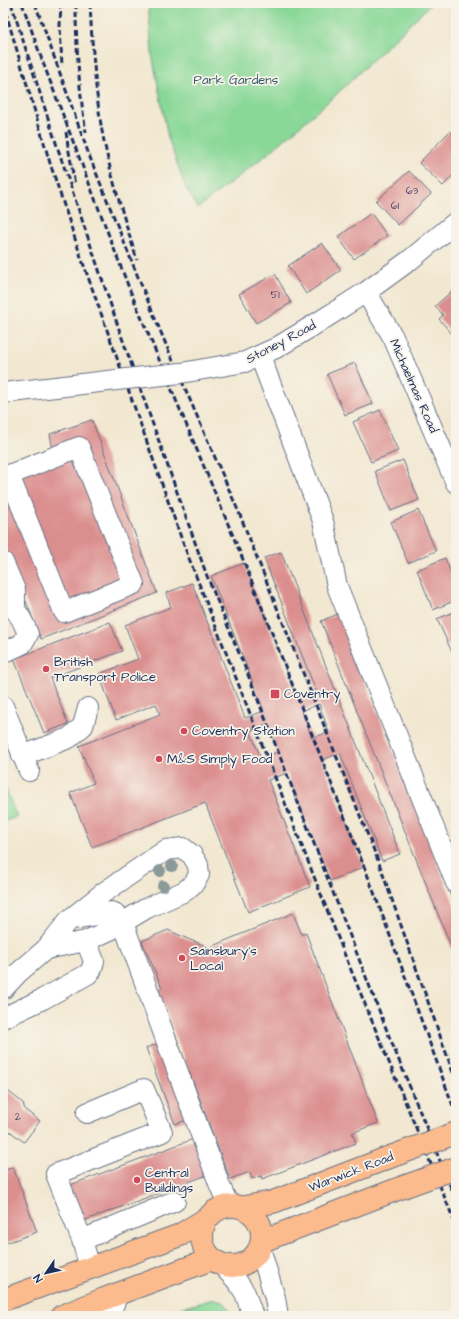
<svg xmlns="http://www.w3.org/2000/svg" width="459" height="1319" viewBox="0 0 459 1319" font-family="'Architects Daughter',sans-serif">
<rect width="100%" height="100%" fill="#f7f3e8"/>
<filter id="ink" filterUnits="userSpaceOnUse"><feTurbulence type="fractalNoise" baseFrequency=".025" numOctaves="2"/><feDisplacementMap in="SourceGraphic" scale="8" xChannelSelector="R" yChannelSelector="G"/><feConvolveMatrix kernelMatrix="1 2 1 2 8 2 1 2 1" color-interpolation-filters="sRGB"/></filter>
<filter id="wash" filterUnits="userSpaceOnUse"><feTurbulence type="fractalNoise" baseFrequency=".012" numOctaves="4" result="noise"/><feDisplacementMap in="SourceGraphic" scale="16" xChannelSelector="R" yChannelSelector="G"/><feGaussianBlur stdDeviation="0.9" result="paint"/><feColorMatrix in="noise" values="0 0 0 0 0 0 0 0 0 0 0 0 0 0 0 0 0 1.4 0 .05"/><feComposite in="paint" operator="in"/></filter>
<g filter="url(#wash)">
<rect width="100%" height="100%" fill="#f2e8d1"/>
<path fill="#89d897" stroke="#52847a" d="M148 3H432L338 93 270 152 198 208 186 189 168 138 152 54Z
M3 782 17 817 3 822Z
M214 1299C226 1301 227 1305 232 1316H158V1314Z"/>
<g id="blocks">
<path fill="#db8e8e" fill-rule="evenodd" d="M450 131 456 137V172L443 186 419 163Z
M409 171 431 194 398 225 376 201Z
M371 213 387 236 354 259 338 237Z
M322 243 341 270 306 294 288 266Z
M275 274 291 303 256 323 239 294Z
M452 291 456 296V333L453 335 439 319 443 315 435 306Z
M355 363 373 404 345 415 327 374Z
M380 410 398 451 371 462 353 422Z
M92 420 157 593 41 639 3 544V481L55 461 50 434Z
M403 460 419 500 391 511 375 471Z
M418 510 436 551 408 563 391 522Z
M281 552 400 854 382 861 340 753 322 760 364 867 330 881 287 773 268 780 310 887 248 912 205 803 92 847 70 793 94 783 79 746 160 714 156 704 116 720 99 674 138 659 125 625 171 607 166 593 192 583 245 718 264 711 211 576 244 563 297 698 316 691 264 558ZM319 704 329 732 312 738 302 711ZM268 724 278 752 261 758 250 731Z
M445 558 456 585V600L433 610 417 570Z
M456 611V658L455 659 437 619Z
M338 614 456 909V959L321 621Z
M110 622 122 651 50 678 68 724 44 733 14 659Z
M293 913 302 935 306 933 378 1123 352 1133 356 1143 262 1179 261 1176 252 1179 250 1172 230 1179 158 990 162 988 142 941 168 930 190 940 210 947Z
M160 1043 190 1119 175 1124 146 1048Z
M3 1087 23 1103 25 1110 40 1121 24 1142 3 1126Z
M196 1138 210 1174 78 1223 65 1187Z
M13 1167 37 1232 3 1244V1171Z"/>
</g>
</g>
<g filter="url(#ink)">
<use href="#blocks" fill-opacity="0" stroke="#667086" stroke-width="1"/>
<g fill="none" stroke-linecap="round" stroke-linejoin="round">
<defs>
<path id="minor" d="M366 292 393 337 456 483
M260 356 323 521 337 586 456 883
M181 373 245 362 276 348 314 325 366 292 410 260 456 222
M3 393 108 381
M79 447 134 584 64 612 9 475Z
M3 562 15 590V609
M3 600C18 611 21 616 28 634L22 644 3 653
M3 706 29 771
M22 756 69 738 83 726 88 708
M73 919C80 918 88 916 96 915 110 911 115 909 123 923L220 1186 229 1206
M3 989 18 973 46 949 69 920 103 893 166 850 183 848 192 855 198 865 199 875 194 883 185 891 147 908 110 930 86 941 46 949
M3 1018 43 999 88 974 91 971 94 961 86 941
M82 1240 56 1174 162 1132 144 1089 87 1113
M260 1248 275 1298 278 1316
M221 1264 237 1281 245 1293 253 1316
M90 1268 82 1240 175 1201
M109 1316 118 1294"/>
<path id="major" d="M202 1236a30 30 0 1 1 60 0a30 30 0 1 1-60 0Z
M244 1207 273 1202 390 1157
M262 1241 403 1187
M3 1300 180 1235 208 1218
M62 1316 104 1299 212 1259"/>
</defs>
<use href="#minor" stroke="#667086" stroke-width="22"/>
<use href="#major" stroke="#667086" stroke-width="24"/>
<use href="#minor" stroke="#fff" stroke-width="20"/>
<use href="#major" stroke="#fbbb8d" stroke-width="22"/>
<path stroke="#1b2f5e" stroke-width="3" stroke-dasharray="6 3" stroke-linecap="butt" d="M3 3 50 163 82 260 183 543 344 953 456 1225
M11 3 57 146 121 335 207 576 251 682 389 1036 456 1200
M22 3 42 60 129 288 244 562 369 879 456 1114
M35 3 89 155 138 277 167 347 240 515 379 863 456 1081
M61 3 60 25 62 66
M76 3C76 46 79 90 86 132
M90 3C92 46 95 88 102 131 110 174 124 218 137 260
M66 132 68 146 75 185"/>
<defs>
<path id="minor-bridge" d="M108 381 181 373"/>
<path id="major-bridge" d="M390 1157 456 1133
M403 1187 456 1168"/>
</defs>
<use href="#minor-bridge" stroke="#667086" stroke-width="22" stroke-linecap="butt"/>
<use href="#major-bridge" stroke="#667086" stroke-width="24" stroke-linecap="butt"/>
<use href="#minor-bridge" stroke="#fff" stroke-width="20"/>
<use href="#major-bridge" stroke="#fbbb8d" stroke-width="22"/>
</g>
<g fill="#8b9999">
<circle cx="172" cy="866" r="6"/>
<circle cx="160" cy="871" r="6"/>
<circle cx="163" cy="886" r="6"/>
</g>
</g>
<g fill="#d1495b" stroke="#f7f3e8" stroke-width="1.5">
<circle cx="46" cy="669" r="4"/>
<rect x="270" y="689" width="10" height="10" rx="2"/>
<circle cx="184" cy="731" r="4"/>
<circle cx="159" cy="759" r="4"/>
<circle cx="182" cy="958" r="4"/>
<circle cx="137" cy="1180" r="4"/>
</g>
<g text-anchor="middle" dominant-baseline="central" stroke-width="3.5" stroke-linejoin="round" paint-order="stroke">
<g font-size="11" fill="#4b476a">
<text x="412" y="190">63</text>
<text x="395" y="205">61</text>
<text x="275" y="294">51</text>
<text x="18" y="1116">2</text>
</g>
<g font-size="13" fill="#36596c" stroke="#f7f3e8">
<text x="236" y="80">Park Gardens</text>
</g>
<g font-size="13" fill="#1b2f5e" stroke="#f7f3e8">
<text transform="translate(281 342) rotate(-28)">Stoney Road</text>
<text transform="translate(414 386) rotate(66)">Michaelmas Road</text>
<text transform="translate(351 1172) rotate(-21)">Warwick Road</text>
</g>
<g font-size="13" fill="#1b2f5e" stroke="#f7f3e8" text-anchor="start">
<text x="54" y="662">British<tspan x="54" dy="15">Transport Police</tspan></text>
<text x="284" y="694">Coventry</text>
<text x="192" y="731">Coventry Station</text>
<text x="167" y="759">M&amp;S Simply Food</text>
<text x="190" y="951">Sainsbury's<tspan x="190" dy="15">Local</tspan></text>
<text x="145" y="1173">Central<tspan x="145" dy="15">Buildings</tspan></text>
</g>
</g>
<rect width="459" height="1319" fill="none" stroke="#f7f3e8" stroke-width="16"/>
<g transform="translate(46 1273) rotate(236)" stroke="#f7f3e8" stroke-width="3" paint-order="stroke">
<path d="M0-3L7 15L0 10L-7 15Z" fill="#1b2f5e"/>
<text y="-6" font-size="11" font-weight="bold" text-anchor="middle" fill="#1b2f5e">N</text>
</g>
</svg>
